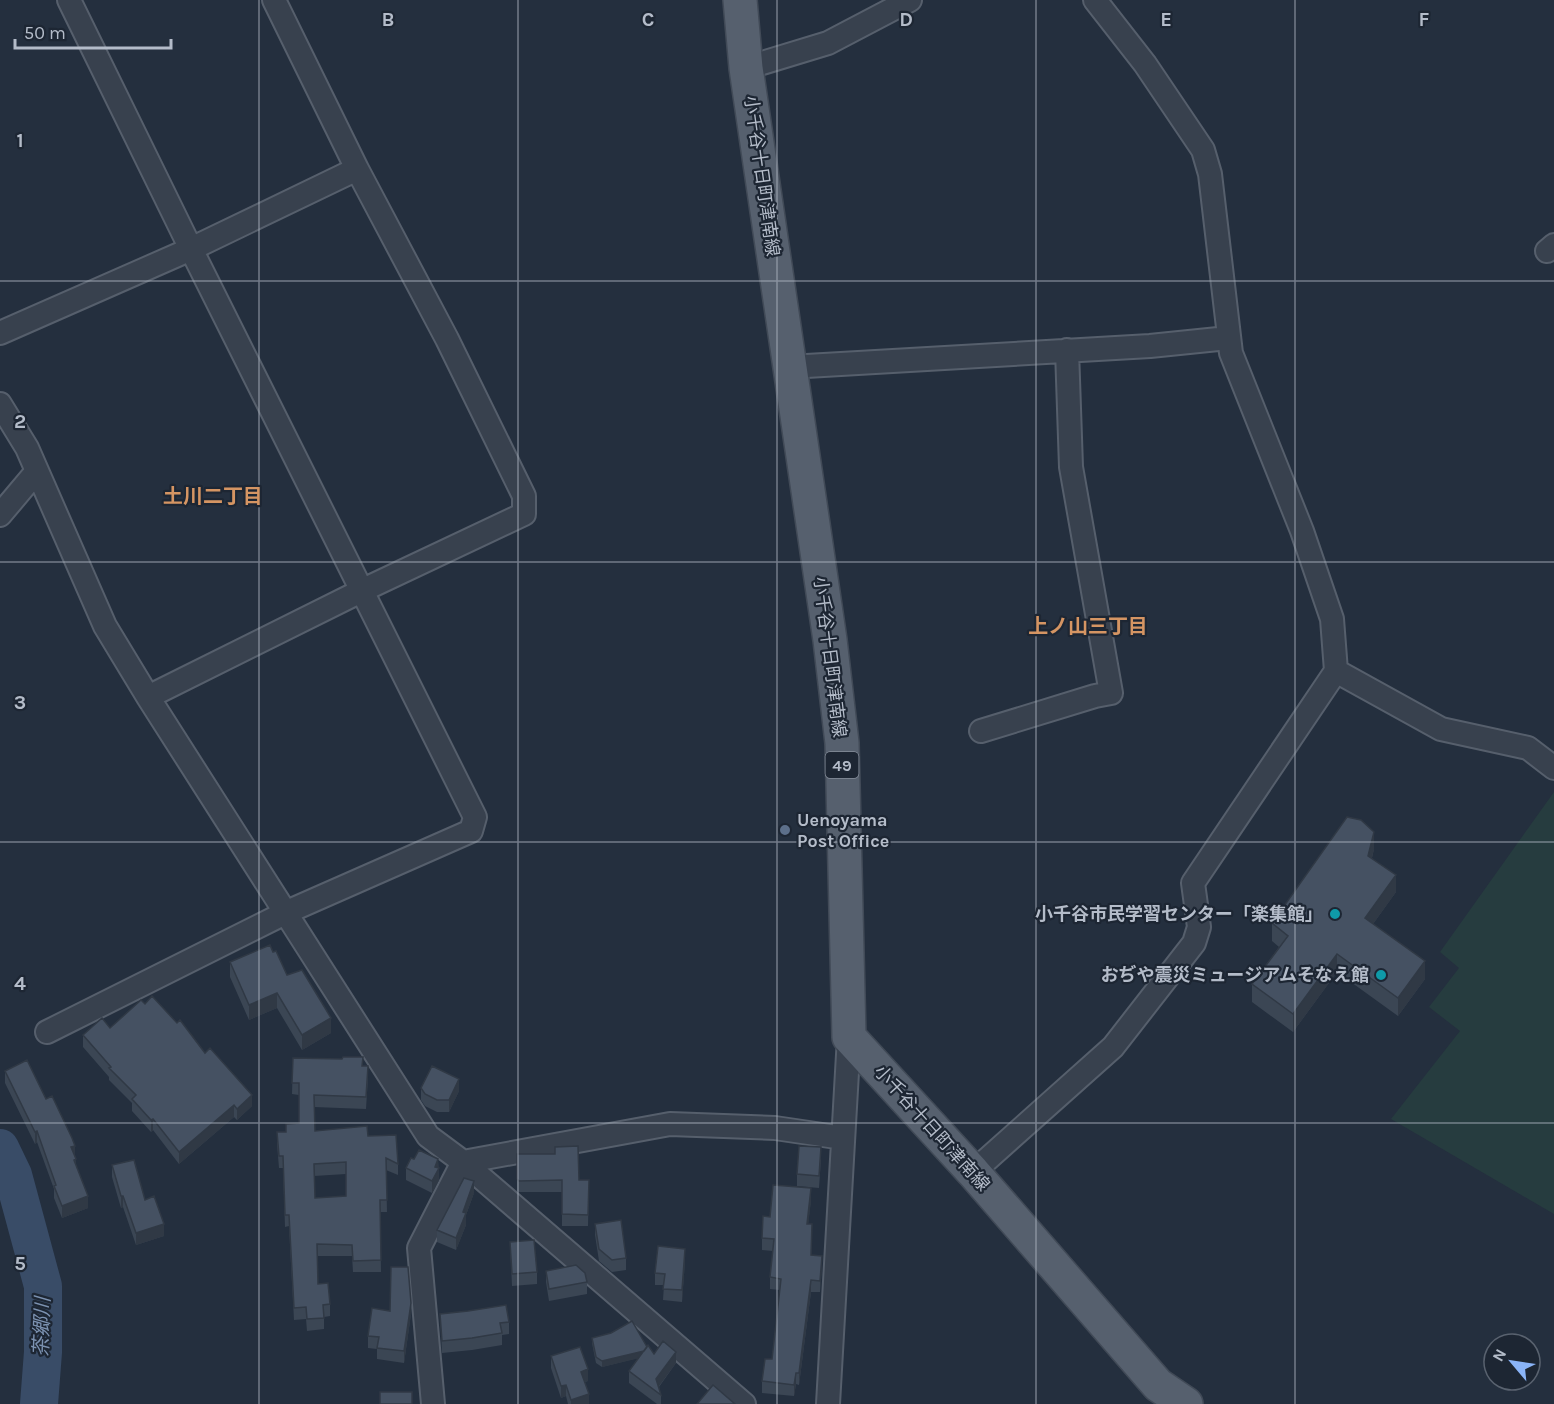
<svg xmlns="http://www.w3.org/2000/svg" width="1554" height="1404" viewBox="0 0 1554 1404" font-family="Karla,'Noto Sans JP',sans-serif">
<rect width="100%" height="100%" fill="#242f3e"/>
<path fill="#263c3f" d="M1554 792V1214L1391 1119 1460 1031 1429 1007 1459 968 1440 952Z"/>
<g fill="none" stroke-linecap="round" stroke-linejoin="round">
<path stroke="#394c67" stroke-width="38" d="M0 1148 13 1175 43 1286V1352L39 1404"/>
<defs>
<path id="street" d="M746 68 828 43 910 0
M1547 251 1554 245
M0 333 191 249 357 169
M789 367 1150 346 1228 338
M0 404 27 448 105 626 148 697 428 1136 463 1162 744 1404
M0 515 37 471
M1336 671 1441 729 1528 748 1554 768
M148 697 361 591 524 514V496L447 339 357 169 274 0
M981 731 1095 696 1111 693 1071 467 1067 350
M47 1032 287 912 471 831 475 817 191 249 69 0
M463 1162 670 1124 775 1128 843 1138
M973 1172 1113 1047 1194 943 1199 927 1193 883 1336 671 1332 619 1302 531 1231 353 1210 174 1203 150 1145 64 1095 0
M433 1404 419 1248 463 1162
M828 1404 849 1037"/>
<path id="primary" d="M740 0 746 68 830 640 842 743 849 1037 973 1172 1158 1385 1186 1404"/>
</defs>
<use href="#street" stroke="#565f6c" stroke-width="26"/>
<use href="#primary" stroke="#414a57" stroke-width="36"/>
<use href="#street" stroke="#38414e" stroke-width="22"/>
<use href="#primary" stroke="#56606e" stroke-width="33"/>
</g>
<path fill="#3b4654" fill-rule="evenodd" d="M1374 849 1372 858 1396 892 1373 924 1425 979 1398 1016 1337 972 1293 1032 1252 1002V984L1279 947 1272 941V923Z
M273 952 287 975 331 1033 302 1050 277 1008 249 1020 230 977V962Z
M145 1004 205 1053 252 1106 237 1120 234 1117 179 1164 153 1130 151 1132 132 1111V1103L109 1080V1077L83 1047V1035L110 1028Z
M293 1058 363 1066 368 1077 366 1109 314 1107 315 1131 368 1136 398 1164V1175L386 1170 387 1212H380L381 1272H353L352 1256H317L318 1284 330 1304V1316L324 1317V1329L307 1331 306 1319 294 1320 289 1226 285 1227 283 1168H279L277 1144V1132H286L299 1123V1095L292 1094ZM346 1174V1196L315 1198 314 1176Z
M5 1071 46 1099 75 1157 76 1165 88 1208 62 1218 54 1198V1189L37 1142 35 1144 5 1083Z
M421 1088 459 1091 449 1112H437L425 1106 421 1100Z
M517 1154 579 1180H589L588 1226H562V1192H519L517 1191Z
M414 1159H438L439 1180 432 1193 406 1180V1168Z
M821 1159 819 1188 797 1186V1174Z
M112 1165 145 1200 164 1236 136 1245 123 1207 121 1208 112 1177Z
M474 1193 466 1215V1225L456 1250 437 1242V1230Z
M811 1200 808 1224 812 1236 811 1255 822 1268 820 1292H811L799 1385 796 1384 794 1396 762 1393V1381L772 1359 780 1290 770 1289V1277L773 1251 762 1250V1238L770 1217Z
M595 1224 626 1258V1270L612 1272 599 1261 595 1235Z
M510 1242 537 1272V1284L512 1286Z
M685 1261 682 1302 663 1300 664 1285H655V1273Z
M546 1271 587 1282V1294L549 1301 546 1282Z
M411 1314 404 1363 377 1359V1349L368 1348V1336Z
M440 1314 509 1322V1334L502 1335V1345L472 1350 442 1353Z
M592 1338 647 1347 654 1354 676 1363 659 1387 661 1395V1404H657L629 1383V1371L638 1358 602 1367 596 1363 592 1343Z
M551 1356 588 1381 585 1382 589 1404H568L566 1396 561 1398 551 1368Z"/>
<path fill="#303945" d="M1374 832V849L1368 873V856Z
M1396 875V892L1365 935V918Z
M1337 954V972L1293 1032V1014Z
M1425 961V979L1398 1016V998Z
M277 993V1008L249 1020V1005Z
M331 1018V1033L302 1050V1035Z
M459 1079V1091L449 1112V1100Z
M252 1095V1106L237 1120V1109Z
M234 1105V1117L179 1164V1152Z
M153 1119V1130L151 1132V1120Z
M37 1131V1142L35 1144V1132Z
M75 1146V1157L71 1147Z
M438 1159 439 1180 432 1193V1181L435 1167Z
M474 1181V1193L466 1215V1225L456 1250V1238L463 1212Z
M811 1188V1200L807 1236V1224Z
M88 1196V1208L62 1218V1206Z
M121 1196H123V1207L121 1208Z
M164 1224V1236L136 1245V1233Z
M685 1249V1261L682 1302V1290Z
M822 1256V1268L820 1292V1281Z
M811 1280V1292L799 1385V1373Z
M411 1303V1314L404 1363V1351Z
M648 1350V1356L602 1367V1361Z
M676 1352V1363L656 1390V1379Z
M588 1369V1381L581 1383V1372Z
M796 1373V1384L794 1396V1385Z
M566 1385V1396L561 1398V1386Z
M589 1394V1404H571V1400Z"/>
<path fill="#455162" stroke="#303945" stroke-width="1.5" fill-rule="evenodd" d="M1347 817 1361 820 1374 832 1368 856 1396 875 1365 918 1425 961 1398 998 1337 954 1293 1014 1252 984 1288 936 1272 923Z
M270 945 273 952 276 951 287 975 302 970 331 1018 302 1035 277 993 249 1005 230 962Z
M152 996 177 1023 180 1020 205 1053 210 1048 252 1095 237 1109 234 1105 179 1152 153 1119 151 1120 132 1099 136 1095 109 1068 111 1067 83 1035 102 1018 110 1028 141 1000 145 1004Z
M343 1057H363L362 1066H368L366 1097 314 1095 315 1131 367 1126 368 1136 396 1135 398 1164 386 1158 387 1200H380L381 1260 353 1261 352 1245 317 1244 318 1284 328 1283 330 1304 323 1305 324 1318 307 1319 306 1307 294 1308 289 1215H285L283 1156H279L277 1132H286V1124L299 1123V1083H292L293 1058 342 1059ZM346 1162V1196L315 1198 314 1164Z
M27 1060 46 1099 52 1096 72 1138 75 1146 71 1147 76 1159 74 1160 88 1196 62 1206 54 1186 56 1185 37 1131 35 1132 5 1071Z
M432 1066 459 1079 449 1100H437L425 1094 421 1088Z
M578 1146 579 1180H589L588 1215 562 1214V1180L519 1181 517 1179V1154H555V1147Z
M799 1146 821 1147 819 1176 797 1174Z
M419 1150 438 1159 435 1167 439 1168 432 1181 406 1168 411 1158 414 1159Z
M134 1160 145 1200 154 1196 164 1224 136 1233 123 1196H121L112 1165Z
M464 1178 474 1181 463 1212 466 1213 456 1238 437 1230Z
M773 1185 811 1188 807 1224H812L811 1255 822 1256 820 1281 811 1280 799 1373H796L794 1385 762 1381 765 1359H772L781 1279 770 1277 774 1239 762 1238 763 1216 770 1217Z
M621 1220 626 1258 612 1260 599 1249 595 1224Z
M534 1240 537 1272 512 1274 510 1242Z
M658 1246 685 1249 682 1290 663 1289 665 1274 655 1273Z
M576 1265 585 1273 587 1282 549 1289 546 1271Z
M391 1267H408L411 1303 404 1351 377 1348 379 1337 368 1336 372 1308 390 1311Z
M506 1305 509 1322 500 1323 502 1333 472 1338 442 1341 440 1314 468 1311Z
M632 1321 647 1347 644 1351 602 1361 596 1357 592 1338 611 1333Z
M663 1341 676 1352 656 1379 661 1395 629 1371 648 1345 654 1354Z
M580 1347 588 1369 581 1372 589 1394 571 1400 566 1385 561 1386 551 1356Z
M713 1385 735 1404H697Z
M380 1392H412V1404H380Z"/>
<path fill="none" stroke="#b4bcc9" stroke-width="1.5" stroke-opacity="0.55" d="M259 0V1404M518 0V1404M777 0V1404M1036 0V1404M1295 0V1404M0 281H1554M0 562H1554M0 842H1554M0 1123H1554"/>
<circle fill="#5c6f8a" stroke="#1d2633" stroke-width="2" cx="785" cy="830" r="6"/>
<g fill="#0f9aa8" stroke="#1d2633" stroke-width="2">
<circle cx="1335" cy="914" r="6"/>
<circle cx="1381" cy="975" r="6"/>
</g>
<g text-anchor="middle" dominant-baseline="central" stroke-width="4.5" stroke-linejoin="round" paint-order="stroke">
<rect fill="#1d2633" stroke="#878f9c" stroke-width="1.5" x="825.5" y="752" width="33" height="26" rx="4.5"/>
<g font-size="16" font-weight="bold" fill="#b4bcc9">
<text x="842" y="765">49</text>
</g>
<g font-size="18" fill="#b4bcc9" stroke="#1d2633">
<text transform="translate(762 176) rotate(82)">小千谷十日町津南線</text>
<text transform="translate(830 657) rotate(83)">小千谷十日町津南線</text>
<text transform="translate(932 1128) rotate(48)">小千谷十日町津南線</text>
</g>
<g font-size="18" font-weight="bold" fill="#b4bcc9" stroke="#1d2633" text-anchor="end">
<text x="797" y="820" text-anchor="start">Uenoyama<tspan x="797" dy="21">Post Office</tspan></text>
<text x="1323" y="914">小千谷市民学習センター「楽集館」</text>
<text x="1369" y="975">おぢや震災ミュージアムそなえ館</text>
</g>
<g font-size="20" font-weight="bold" fill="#d59563" stroke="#1d2633">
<text x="213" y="496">土川二丁目</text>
<text x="1088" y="626">上ノ山三丁目</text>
</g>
<g font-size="20" font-style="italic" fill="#7c92b1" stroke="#1d2633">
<text transform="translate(42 1327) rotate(-88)">茶郷川</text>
</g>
</g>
<g font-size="20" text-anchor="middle" font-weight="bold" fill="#b4bcc9" stroke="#1d2633" stroke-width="4.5" stroke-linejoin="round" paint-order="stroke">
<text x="388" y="26">B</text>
<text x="648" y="26">C</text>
<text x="906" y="26">D</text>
<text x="1166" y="26">E</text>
<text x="1424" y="26">F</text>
<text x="20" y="147">1</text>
<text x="20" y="428">2</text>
<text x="20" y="709">3</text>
<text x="20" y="990">4</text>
<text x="20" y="1270">5</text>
</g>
<g transform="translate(1512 1362) rotate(299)"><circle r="28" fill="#1d2633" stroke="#59626f" stroke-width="1.5"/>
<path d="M0-4.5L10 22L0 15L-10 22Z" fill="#8ab4f8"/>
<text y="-9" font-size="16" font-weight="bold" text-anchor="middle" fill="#b4bcc9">N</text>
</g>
<path d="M15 39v9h156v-9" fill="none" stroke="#b4bcc9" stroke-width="3"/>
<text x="24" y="39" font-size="18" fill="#b4bcc9" stroke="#1d2633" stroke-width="4.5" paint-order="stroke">50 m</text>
</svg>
